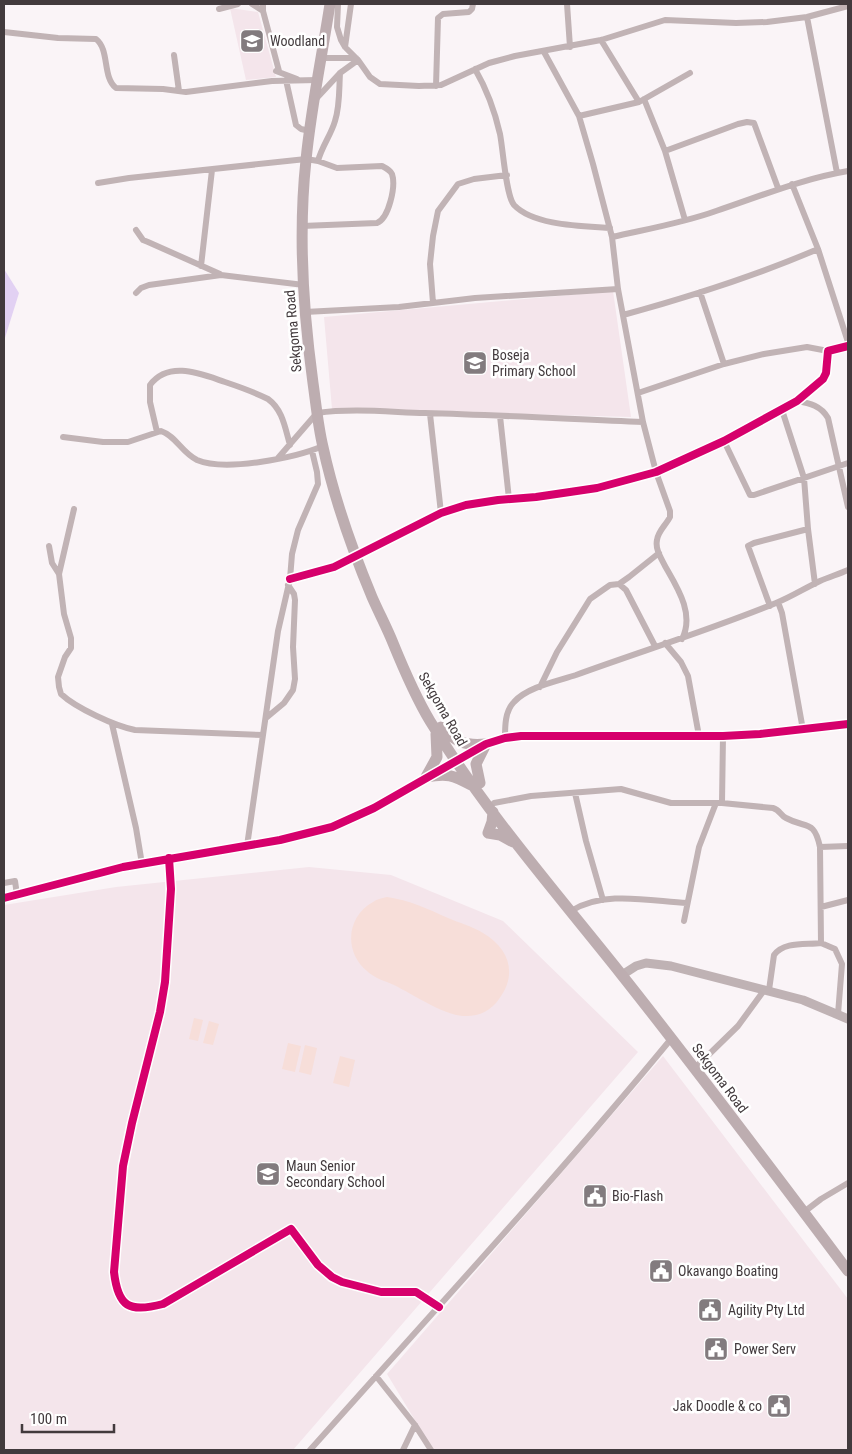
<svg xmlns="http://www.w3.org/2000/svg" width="852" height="1454" viewBox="0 0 852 1454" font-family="'Roboto Condensed',sans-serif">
<rect width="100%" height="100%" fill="#faf4f7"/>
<path fill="#f4e5eb" d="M230 8 258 12 276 77 246 80Z
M613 291 631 417 332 409 324 317Z
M309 867 391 875 503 921 638 1052 293 1450H4V905L116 887Z
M663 1056 848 1299V1450H433L387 1374Z"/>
<path fill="#f7ded9" d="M387 897C409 900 428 909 448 918 459 923 472 926 483 933 509 948 518 974 499 999 491 1011 478 1017 463 1016 444 1015 412 994 394 985 385 981 374 978 367 971 344 952 346 917 373 902 377 899 383 898 387 897Z
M194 1018 203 1020 198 1041 189 1039Z
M209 1021 219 1024 213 1045 203 1043Z
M288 1043 301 1046 295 1072 282 1069Z
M305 1045 317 1048 311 1075 299 1072Z
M340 1056 355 1060 349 1087 333 1083Z"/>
<path fill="#e2d1f3" d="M4 269 19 293 4 341Z"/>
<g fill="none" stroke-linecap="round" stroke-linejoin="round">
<path stroke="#c1b3b5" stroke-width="6" d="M252 4 263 11
M263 4V11L279 71
M338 4 337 27 341 40 345 47 358 60 370 77 380 84 419 86 441 85 489 63 515 56 601 40 665 20 736 23 767 22 807 17 848 6
M567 4 570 47
M219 9 238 4
M807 17 837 173
M4 32 58 38 96 39C110 50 102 77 116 88L163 89 186 92 272 81 317 80
M601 40 639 102
M345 47 351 4
M544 52 579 116 593 164 612 237 618 289 643 422 656 472 670 511V517C666 525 658 531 657 540 655 549 661 558 665 566 677 587 695 614 682 639
M174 55 179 91
M321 58H356
M475 69C486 88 495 112 500 134 503 149 506 196 514 205 534 226 583 226 610 228
M276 71 297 79
M286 80 296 125 301 129 310 131
M436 86 438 18 443 14 469 12 472 9 473 4
M644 99 665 151 738 124 747 122 754 123 778 188
M315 100 340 73 358 60
M579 116 639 102 690 73
M665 151 685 220
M318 161C322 146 331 135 335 121 340 106 339 89 340 73
M98 183 129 178 306 159 318 161 337 168 382 166C386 168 390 170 392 174 396 186 389 218 377 223L302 226
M792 184 818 249 848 342
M136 230 143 240 148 242 220 274
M612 237C647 229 683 223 716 211 761 196 801 179 848 171
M201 266 212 170
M700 292 724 364
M136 293 141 288 149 285 221 275 304 285
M433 303 430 264 433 236 438 211 458 184 474 179 507 175
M305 312 399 307 475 298 618 289
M623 315C689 297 755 276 818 249
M638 393 724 364 764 354 807 347 828 351
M797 401C810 403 821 406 828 418L848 507
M782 410 804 478 808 529 815 584
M430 414 441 513
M500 416 509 499
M157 432 150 402V385C169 360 201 374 225 382 240 387 254 392 268 399 283 410 285 428 290 445
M63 437 103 442H128L161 431C176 436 182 453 197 460 225 472 295 458 323 446
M724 441 750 495H754L848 463
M278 458 317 413C352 408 389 412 425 413 497 415 570 419 643 422
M74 509 59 574 64 614 71 638V648L65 657 58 677 59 687 61 694C76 708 115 726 135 730L263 735
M49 546 52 563 59 574
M290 579 334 567 441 513 466 505 498 500 536 497 597 488 656 472 724 441 797 401 823 379 826 373 828 351 848 346
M619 584 629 577 659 553
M778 602 782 613 803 730
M770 606 748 546 754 543 808 529
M665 643 681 662 688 676 699 736
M540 687 557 652 590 599 610 585 619 584 626 590 655 646
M266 718 284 703 293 690 295 679 293 647 295 600 294 594 288 585
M112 724 136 828 142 864
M505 738C505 726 505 711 514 702 527 687 558 681 576 675 642 651 710 630 776 603 791 597 805 588 820 581 829 577 839 574 848 570
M575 793 586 841 603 900
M494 803 531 796 621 789 671 803H722L773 808C780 810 780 815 786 818 806 829 814 819 820 847L821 943C806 945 784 941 774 955L769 990
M722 803 723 736
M247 846 278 631 290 579 292 554 298 530 318 484 317 472 312 451
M820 847 848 846
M169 858 171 882
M4 883 15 881 17 895
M171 889 165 982 160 1012 132 1123 123 1166 114 1272C118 1307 129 1313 163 1304L291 1229 318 1265 332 1277 342 1282 381 1292H416L439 1307
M821 907 848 900
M571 911C604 890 650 901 687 903
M684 921 699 847 716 803
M821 943 835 949 842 964 838 1014
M694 1069 738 1026 765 989
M804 1212 821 1199 848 1183
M376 1376 415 1425 431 1450
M310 1450C431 1314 555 1180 671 1039
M403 1450 415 1425"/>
<path stroke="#bfb2b4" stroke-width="9" d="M4 898 123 867 280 840 332 827 374 808 486 744 505 738 521 736H723L760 734 848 724
M622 975 636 966 646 963 671 966 803 1000 848 1019"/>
<path stroke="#bdadb0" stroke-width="11" d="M330 4C322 56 311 108 306 160 298 234 303 310 313 383 316 404 318 426 323 447 334 498 352 549 372 597 379 613 387 628 393 643 404 670 415 696 430 721 485 811 555 891 621 974 698 1071 773 1171 848 1271
M441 727C456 742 464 746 486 744
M426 777C447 773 453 775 471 785
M426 777 437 757 436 734
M480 783 476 764 486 744
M493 812 492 822 488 833 500 835 513 842"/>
<defs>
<path id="cycleway" d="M290 579 334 567 441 513 466 505 498 500 536 497 597 488 656 472 724 441 797 401 823 379 826 373 828 351 848 346
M169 858 171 889 165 982 160 1012 132 1123 123 1166 114 1272C118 1307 129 1313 163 1304L291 1229 318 1265 332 1277 342 1282 381 1292H416L439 1307
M4 898 123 867 280 840 332 827 374 808 486 744 505 738 521 736H723L760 734 848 724"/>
</defs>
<use href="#cycleway" stroke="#fff" stroke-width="11"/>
<use href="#cycleway" stroke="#d6006c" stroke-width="8"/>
</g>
<defs>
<symbol id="school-square" viewBox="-11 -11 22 22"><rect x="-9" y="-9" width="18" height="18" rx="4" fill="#827b7e" stroke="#fff"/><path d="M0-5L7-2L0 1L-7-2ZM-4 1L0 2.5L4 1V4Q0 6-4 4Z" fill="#fff"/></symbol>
<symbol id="civic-square" viewBox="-11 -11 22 22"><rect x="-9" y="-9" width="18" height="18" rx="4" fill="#827b7e" stroke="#fff"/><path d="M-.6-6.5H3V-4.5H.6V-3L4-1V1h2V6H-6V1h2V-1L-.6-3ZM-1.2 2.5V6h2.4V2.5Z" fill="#fff"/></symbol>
</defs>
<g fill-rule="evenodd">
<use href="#school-square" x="238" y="27" width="28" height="28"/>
<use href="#school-square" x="461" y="349" width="28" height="28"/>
<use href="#school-square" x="254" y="1160" width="28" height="28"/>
<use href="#civic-square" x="581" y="1182" width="28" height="28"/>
<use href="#civic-square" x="647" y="1257" width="28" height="28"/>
<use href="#civic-square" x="696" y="1296" width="28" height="28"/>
<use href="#civic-square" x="702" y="1335" width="28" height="28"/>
<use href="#civic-square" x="765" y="1392" width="28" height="28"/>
</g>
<g text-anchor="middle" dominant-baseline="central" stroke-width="5" stroke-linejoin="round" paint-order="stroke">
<g font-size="14" fill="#423a3d" stroke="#fff" text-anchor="start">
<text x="270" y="41">Woodland</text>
<text x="492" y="355">Boseja<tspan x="492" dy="16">Primary School</tspan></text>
<text x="286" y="1166">Maun Senior<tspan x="286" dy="16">Secondary School</tspan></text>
<text x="612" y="1196">Bio-Flash</text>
<text x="678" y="1271">Okavango Boating</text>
<text x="728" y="1310">Agility Pty Ltd</text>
<text x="734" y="1349">Power Serv</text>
<text x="762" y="1406" text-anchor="end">Jak Doodle &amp; co</text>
</g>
<g font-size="14" fill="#423a3d" stroke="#fff">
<text transform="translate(293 331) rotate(-95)">Sekgoma Road</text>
<text transform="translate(443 709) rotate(60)">Sekgoma Road</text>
<text transform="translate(720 1078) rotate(53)">Sekgoma Road</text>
</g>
</g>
<rect width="852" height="1454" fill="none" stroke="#423a3d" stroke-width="10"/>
<path d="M22 1424v8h92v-8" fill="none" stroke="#423a3d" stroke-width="2.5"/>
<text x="30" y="1424" font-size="15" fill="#423a3d" stroke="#ffffff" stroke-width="4" paint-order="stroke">100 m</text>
</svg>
